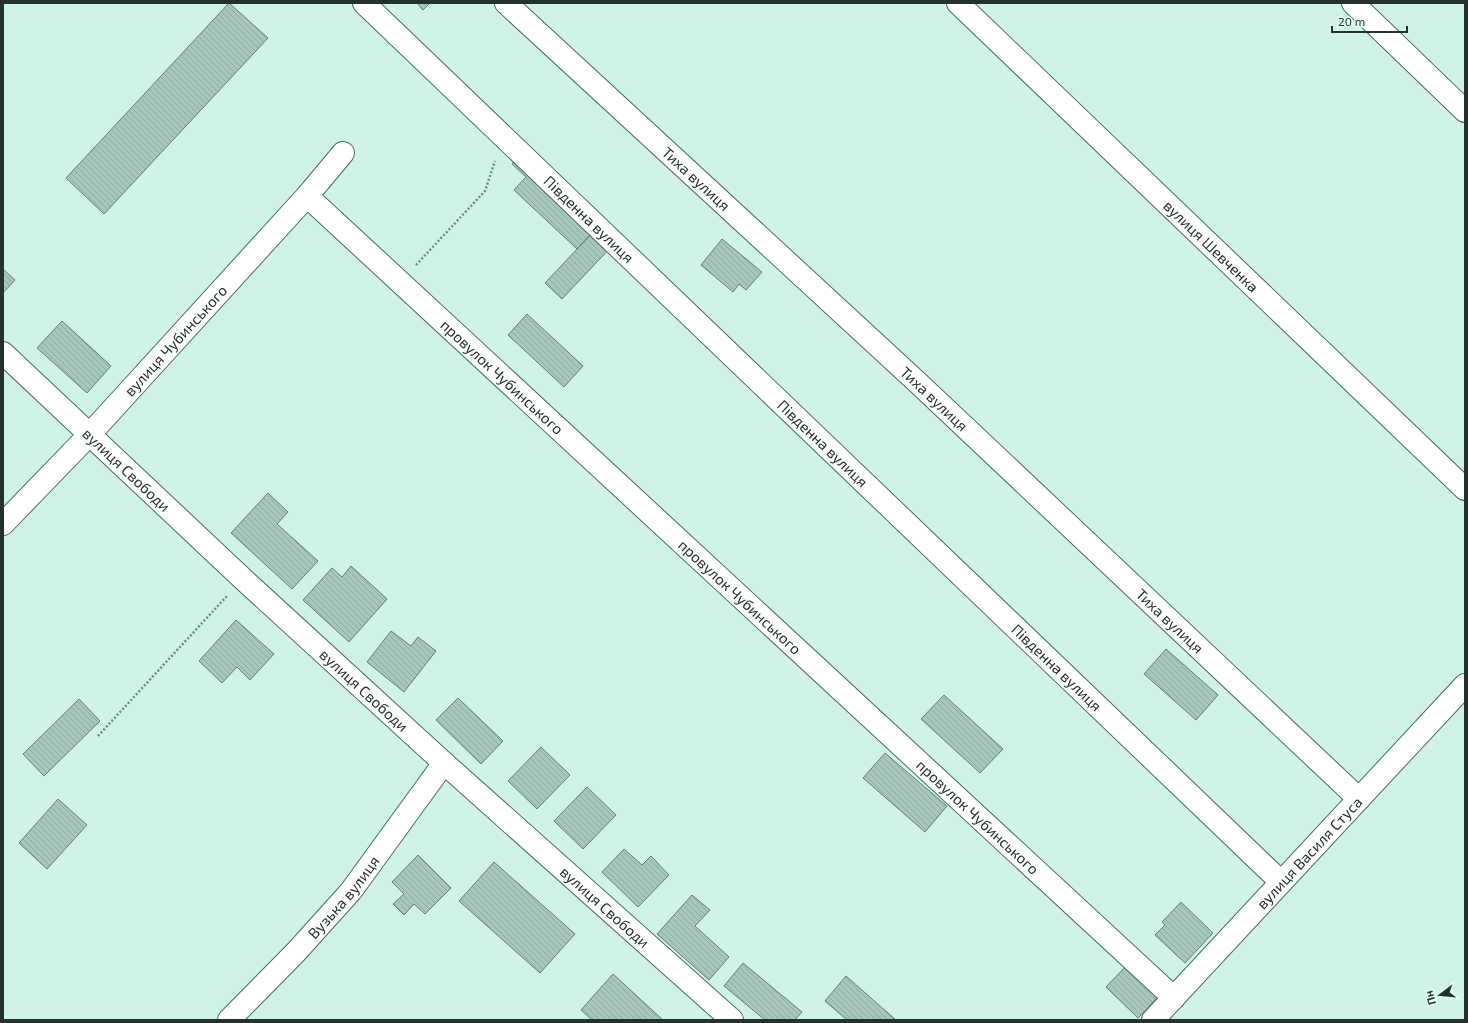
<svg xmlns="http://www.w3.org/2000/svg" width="1468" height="1023" viewBox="0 0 1468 1023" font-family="'Exo 2',sans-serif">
<defs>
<pattern id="building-back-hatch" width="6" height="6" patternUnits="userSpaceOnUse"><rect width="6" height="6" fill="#a5c8bb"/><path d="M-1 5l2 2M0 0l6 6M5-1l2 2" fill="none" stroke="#8eaca1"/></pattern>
</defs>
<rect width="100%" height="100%" fill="#cff4e6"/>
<path fill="url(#building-back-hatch)" stroke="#608175" d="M229 3 268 38 104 214 66 178Z
M417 3H430L423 10Z
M519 156 596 229 577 249 514 190 526 177 512 164Z
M596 229 613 245 562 299 545 283Z
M722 239 762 272 746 290 739 284 733 292 701 265Z
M3 269 15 280 3 293Z
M527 314 583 366 564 387 508 335Z
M62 321 111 366 87 393 37 348Z
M268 493 288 512 277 524 318 561 292 589 231 533Z
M351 566 387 599 349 642 303 600 332 568 342 577Z
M236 620 274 654 250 680 237 667 222 683 199 661Z
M391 631 411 646 418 637 436 651 404 692 367 662Z
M1166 649 1218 695 1196 720 1144 674Z
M944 695 1003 749 980 773 921 719Z
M458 698 503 741 481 764 436 720Z
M79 699 100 721 44 776 23 754Z
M541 747 570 775 537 809 508 781Z
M885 753 947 806 925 832 863 778Z
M587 787 616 815 583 849 554 821Z
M58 799 87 825 47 869 19 843Z
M624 849 642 865 651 856 669 875 638 907 602 872Z
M418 855 451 888 425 914 414 904 404 915 393 904 404 894 392 882Z
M494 862 575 934 540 973 459 901Z
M692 895 710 910 695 926 729 957 709 980 657 934Z
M1181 902 1213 933 1185 963 1155 935 1165 925 1162 922Z
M743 963 802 1012 795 1020H765L724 986Z
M1128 964 1160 995 1138 1018 1106 987Z
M613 974 663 1020H592L581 1010Z
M846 976 896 1020H847L825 1001Z"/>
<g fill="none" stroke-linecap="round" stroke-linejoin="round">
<defs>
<g id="minor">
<path id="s1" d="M364 3 1281 882"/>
<path id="s2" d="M506 3 916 381 1359 799"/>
<path id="s3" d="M958 3 1465 489"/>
<path d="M1353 3 1465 111"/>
<path id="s4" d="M307 196 1174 998"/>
<path id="s5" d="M3 353 243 579 444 763 732 1020"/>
<path id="s6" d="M3 524 90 434 307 196 343 153"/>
<path id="s7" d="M229 1020 296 952 351 891 444 763"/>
<path id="s8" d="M1153 1020 1465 685"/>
</g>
</defs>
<use href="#minor" stroke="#4b6c61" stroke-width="24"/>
<path stroke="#718a81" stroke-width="2.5" stroke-dasharray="2 2" stroke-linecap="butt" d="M416 265 485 191 495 161
M98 736 227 596"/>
<use href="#minor" stroke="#fff" stroke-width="22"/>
</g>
<g text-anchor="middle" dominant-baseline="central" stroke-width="4" stroke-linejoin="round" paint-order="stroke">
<g font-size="15" fill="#24322d" stroke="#e1fff4">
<text stroke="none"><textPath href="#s2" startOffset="259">Тиха вулиця</textPath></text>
<text stroke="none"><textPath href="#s1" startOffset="312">Південна вулиця</textPath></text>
<text stroke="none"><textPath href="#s3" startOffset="351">вулиця Шевченка</textPath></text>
<text stroke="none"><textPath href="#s6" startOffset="252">вулиця Чубинського</textPath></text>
<text stroke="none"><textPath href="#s4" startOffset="266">провулок Чубинського</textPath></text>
<text stroke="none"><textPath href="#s2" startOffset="583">Тиха вулиця</textPath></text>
<text stroke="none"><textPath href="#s1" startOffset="636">Південна вулиця</textPath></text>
<text stroke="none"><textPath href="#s5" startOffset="170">вулиця Свободи</textPath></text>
<text stroke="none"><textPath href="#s4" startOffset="590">провулок Чубинського</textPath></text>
<text stroke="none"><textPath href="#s2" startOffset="907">Тиха вулиця</textPath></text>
<text stroke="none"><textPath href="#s1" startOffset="960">Південна вулиця</textPath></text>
<text stroke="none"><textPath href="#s5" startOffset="494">вулиця Свободи</textPath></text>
<text stroke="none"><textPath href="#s4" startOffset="914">провулок Чубинського</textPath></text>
<text stroke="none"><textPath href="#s8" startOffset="229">вулиця Василя Стуса</textPath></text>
<text stroke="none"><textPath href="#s7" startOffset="168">Вузька вулиця</textPath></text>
<text stroke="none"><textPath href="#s5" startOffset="818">вулиця Свободи</textPath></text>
</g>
</g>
<rect width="1468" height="1023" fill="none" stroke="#24322d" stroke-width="8"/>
<g transform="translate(1440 995) rotate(254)" stroke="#e1fff4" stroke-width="3" paint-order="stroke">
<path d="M0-3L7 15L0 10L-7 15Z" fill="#24322d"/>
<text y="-6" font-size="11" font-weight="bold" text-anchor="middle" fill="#24322d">Пн</text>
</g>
<path d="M1332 26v6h75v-6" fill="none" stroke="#24322d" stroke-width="2"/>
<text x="1338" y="26" font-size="12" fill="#24322d" stroke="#e1fff4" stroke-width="3" paint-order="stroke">20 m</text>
</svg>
